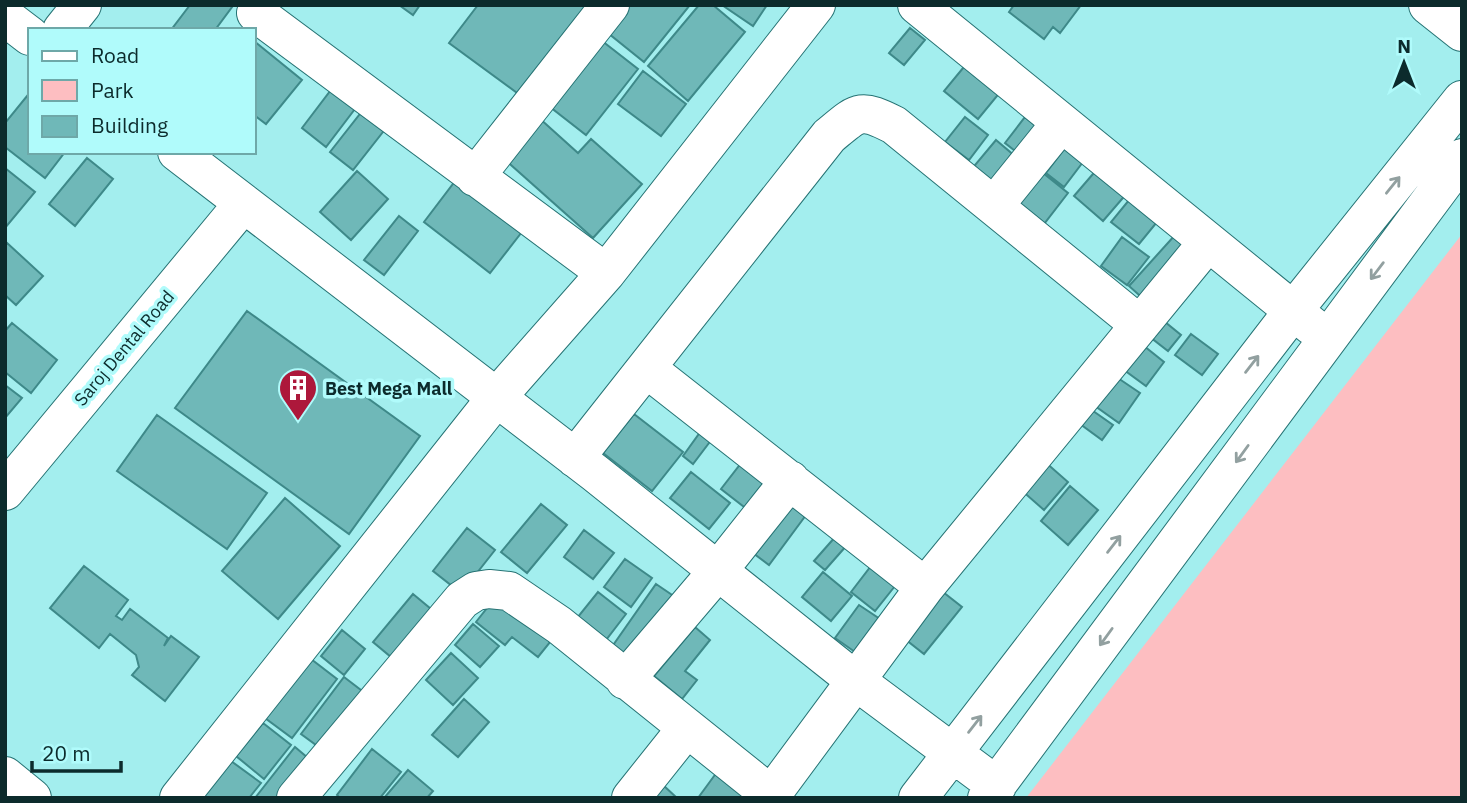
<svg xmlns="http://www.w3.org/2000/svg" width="1467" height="803" viewBox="0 0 1467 803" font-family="'IBM Plex Sans',sans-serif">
<rect width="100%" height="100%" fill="#a3eeee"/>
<path fill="#fdbec1" d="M1462 234V798H1026Z"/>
<path fill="#6fb8b8" stroke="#3e8989" stroke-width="2" d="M190 5H230L232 7 215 30H171Z
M399 5H420L413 15Z
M478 5H593L528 101 449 43Z
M622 5H690L644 62 603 29Z
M699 5H713L745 32 688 101 648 66Z
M722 5H767L753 26Z
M1014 5H1081L1060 33 1053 27 1044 39 1009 12Z
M910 28 925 40 904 65 889 53Z
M597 37 638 69 586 135 545 103Z
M254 41 302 80 266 124 254 115Z
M968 62 1002 90 978 119 944 91Z
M643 71 686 104 661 136 618 104Z
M337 82 361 101 326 147 302 128Z
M27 96 30 99V152H65L45 178 5 147V123Z
M367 105 390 123 353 170 330 152Z
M538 117 578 153 591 139 642 184 593 238 502 157Z
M965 117 988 135 969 160 945 142Z
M1025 117 1044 132 1024 158 1005 143Z
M996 140 1022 162 997 192 970 171Z
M1065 148 1083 162 1064 187 1046 173Z
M87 158 113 179 75 226 49 204Z
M1099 167 1128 192 1103 221 1074 196Z
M5 168 35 192 5 228Z
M357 171 388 199 351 240 320 212Z
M1043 173 1068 193 1044 224 1018 205Z
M459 176 525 228 490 273 424 222Z
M1134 194 1162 216 1139 244 1111 222Z
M399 216 418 231 384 275 364 260Z
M1176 234 1195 250 1148 303 1129 286Z
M1122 237 1149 257 1127 285 1101 266Z
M6 242 43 276 16 305 5 295Z
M247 311 420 436 349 534 175 408Z
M1154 313 1181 335 1168 351 1141 330Z
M12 323 57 360 31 393 5 372V331Z
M1191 334 1218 354 1202 375 1175 355Z
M1139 342 1164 362 1146 386 1120 367Z
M1109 372 1140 393 1119 423 1088 401Z
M5 385 22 398 5 418Z
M1086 406 1113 425 1102 440 1076 421Z
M634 414 683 452 652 491 603 453Z
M157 415 267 493 227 549 117 471Z
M701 431 712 439 693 464 683 456Z
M1044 461 1068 482 1044 510 1020 489Z
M742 462 769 483 748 510 721 489Z
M691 472 730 503 709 529 670 498Z
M1070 486 1098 510 1068 545 1041 521Z
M790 497 809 511 769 565 749 550Z
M285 498 340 546 278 619 222 571Z
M541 504 567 525 527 573 501 552Z
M467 528 495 550 461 593 433 571Z
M584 530 614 553 593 579 564 557Z
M836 536 847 545 825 570 814 561Z
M625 559 652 578 631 607 604 587Z
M84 566 128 600 116 616 122 620 130 609 168 638 164 646 171 636 199 657 165 701 132 675 139 667 136 655 110 634 99 648 50 608Z
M871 566 895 586 875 611 851 592Z
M823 572 852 596 831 621 802 597Z
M656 584 678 599 630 666 609 651Z
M598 592 626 614 606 640 577 618Z
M943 592 962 607 924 654 905 639Z
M499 593 555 636 538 657 512 637 505 645 476 622Z
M413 594 443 619 403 667 373 642Z
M859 605 880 619 855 652 835 638Z
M473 624 499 646 480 667 455 645Z
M695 627 710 640 685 671 697 680 682 699 654 676Z
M342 630 365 649 344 675 321 656Z
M451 653 478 678 453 705 426 680Z
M311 659 337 679 292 738 265 718Z
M344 677 370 697 327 753 301 734Z
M464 699 489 722 458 757 432 735Z
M263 723 291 745 264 779 236 756Z
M295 747 315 764 288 798H255Z
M372 749 401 772 380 798H340L337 795Z
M231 761 261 783 249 798H203Z
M408 770 433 791 427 798H384Z
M717 772 745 791 740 798H698Z
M663 785 677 798H652Z"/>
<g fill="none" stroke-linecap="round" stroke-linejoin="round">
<defs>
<path id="minor" d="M917 5 1312 326
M1428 5 1462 32
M256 13 606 273
M5 17 30 36
M62 30 82 5
M177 152 595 473 856 681 997 786
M475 177 610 5
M994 206 1061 123
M646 368 925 587
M575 458 829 136C858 112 859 107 894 125L1140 325
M5 491 243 204
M625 680 717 572 790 480
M5 776 32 798
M179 798 496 398 606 273 816 5
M296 798 462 600 476 591 489 589 509 591 559 625 771 795
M631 798 686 729
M769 798 925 587 1208 242
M918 798 1293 311 1462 100
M987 798 1462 158"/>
</defs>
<use href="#minor" stroke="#267374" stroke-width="40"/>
<use href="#minor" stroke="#fff" stroke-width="38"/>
</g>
<defs><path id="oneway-shaft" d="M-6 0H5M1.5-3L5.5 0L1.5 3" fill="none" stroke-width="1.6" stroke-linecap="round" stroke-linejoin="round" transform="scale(1.75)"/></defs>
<g stroke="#92a0a0">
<use href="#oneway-shaft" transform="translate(1393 185) rotate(-51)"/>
<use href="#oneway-shaft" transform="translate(1377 271) rotate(127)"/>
<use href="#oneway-shaft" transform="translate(1252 364) rotate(-52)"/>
<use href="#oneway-shaft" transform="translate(1242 454) rotate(126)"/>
<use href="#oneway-shaft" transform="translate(1114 544) rotate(-52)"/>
<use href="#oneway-shaft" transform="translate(1106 637) rotate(126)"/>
<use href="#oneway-shaft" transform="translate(975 724) rotate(-52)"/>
</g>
<defs>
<symbol id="building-pin" viewBox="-11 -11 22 30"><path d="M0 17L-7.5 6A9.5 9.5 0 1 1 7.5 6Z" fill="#ad183b" stroke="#b0fbfb"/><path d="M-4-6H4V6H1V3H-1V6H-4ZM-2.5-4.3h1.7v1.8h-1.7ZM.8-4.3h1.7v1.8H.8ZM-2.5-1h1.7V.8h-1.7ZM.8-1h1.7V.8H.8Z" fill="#fff"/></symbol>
</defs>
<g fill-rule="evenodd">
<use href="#building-pin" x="276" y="366" width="44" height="60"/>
</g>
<g text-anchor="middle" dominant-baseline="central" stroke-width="7" stroke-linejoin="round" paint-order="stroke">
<g font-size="18" fill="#0c2b2c" stroke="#b0fbfb">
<text transform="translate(124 348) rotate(-50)">Saroj Dental Road</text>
</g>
<g font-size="18" font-weight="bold" fill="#0c2b2c" stroke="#b0fbfb" text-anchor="start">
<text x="325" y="388">Best Mega Mall</text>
</g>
</g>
<rect width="1467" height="803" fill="none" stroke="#0c2b2c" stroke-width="14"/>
<rect x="28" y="28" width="228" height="126" fill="#b0fbfb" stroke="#6ea8a8" stroke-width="2"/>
<rect x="42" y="51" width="35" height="10" fill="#ffffff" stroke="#6ea8a8" stroke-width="2"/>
<text x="91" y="63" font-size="21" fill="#0c2b2c">Road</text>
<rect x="42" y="80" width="35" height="21" fill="#fdbec1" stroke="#6ea8a8" stroke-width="2"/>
<text x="91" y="98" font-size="21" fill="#0c2b2c">Park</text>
<rect x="42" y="116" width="35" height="21" fill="#6fb8b8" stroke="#6ea8a8" stroke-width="2"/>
<text x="91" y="133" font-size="21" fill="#0c2b2c">Building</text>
<g transform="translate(1404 63)" stroke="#b0fbfb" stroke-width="5" paint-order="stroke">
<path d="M0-5L12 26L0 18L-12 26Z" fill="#0c2b2c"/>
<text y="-10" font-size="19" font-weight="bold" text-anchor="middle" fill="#0c2b2c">N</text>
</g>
<path d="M32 761v10h89v-10" fill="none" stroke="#0c2b2c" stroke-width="3.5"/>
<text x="42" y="761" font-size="21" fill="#0c2b2c" stroke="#b0fbfb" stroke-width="5" paint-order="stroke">20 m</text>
</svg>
